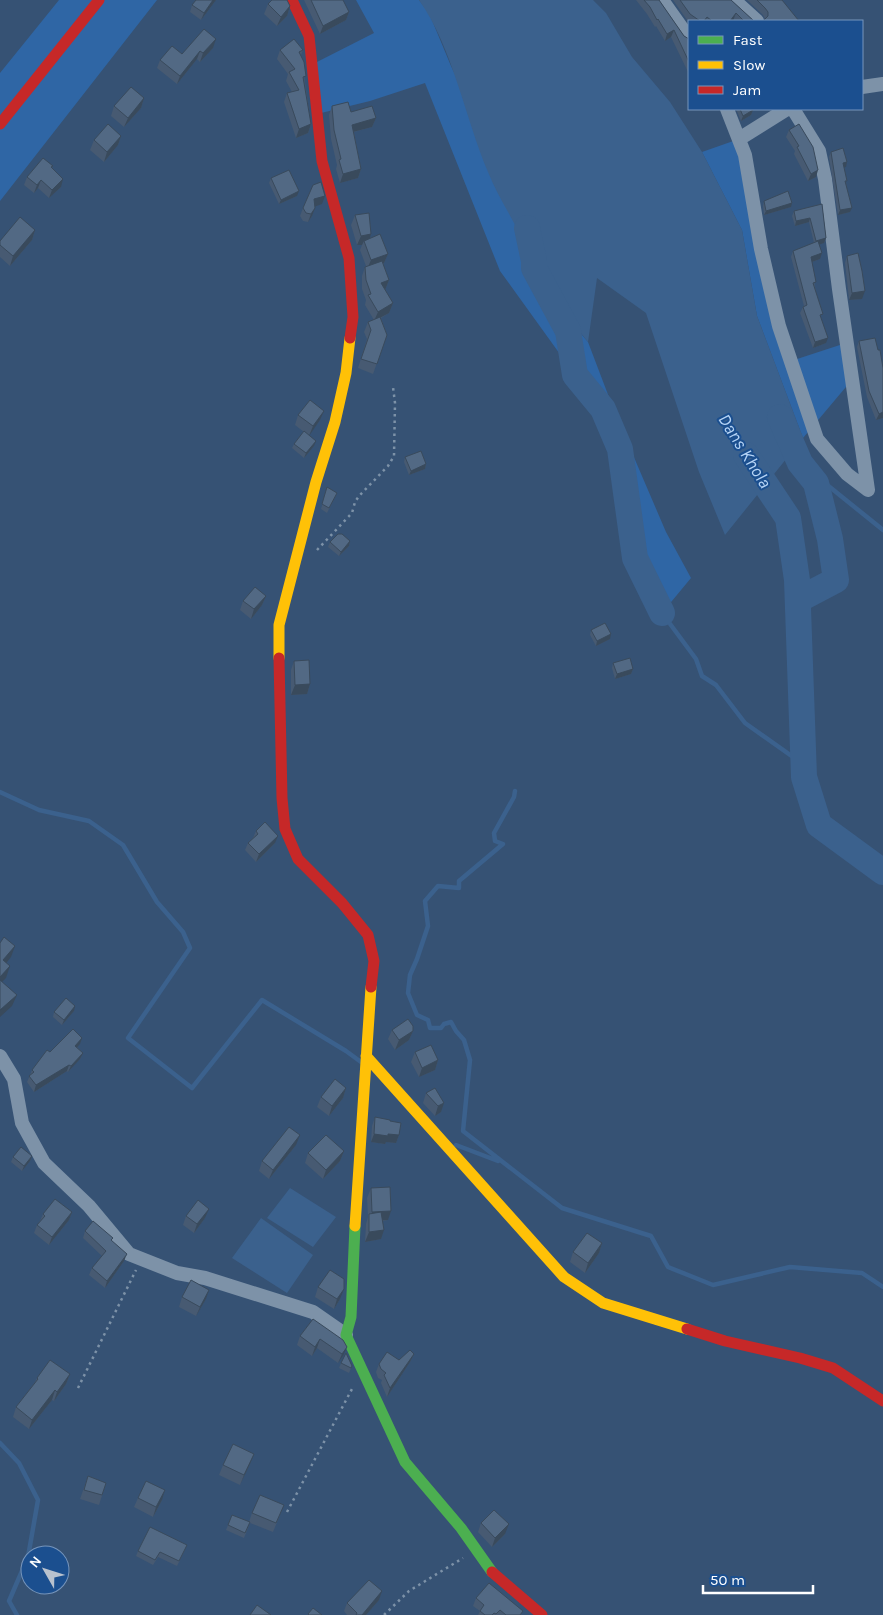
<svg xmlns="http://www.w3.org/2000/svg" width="883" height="1615" viewBox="0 0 883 1615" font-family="Karla,sans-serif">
<rect width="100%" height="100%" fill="#365274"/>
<path fill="#2f66a5" d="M59 0H157L0 201V73Z
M356 0H419L429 13 451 66 572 323 588 342 615 413 666 532 691 578 662 613 635 558 620 449 603 409 575 375 500 271 425 83 370 101 317 114 313 64 374 33Z
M739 139 791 361 849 342 856 375 803 438 757 316 742 230 702 152Z"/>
<path fill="#3b618d" d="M419 0H593L606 13 632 57 670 102 702 152 742 230 757 316 803 438 725 535 699 472 646 313 597 278 588 342C558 306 536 264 514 223 505 206 495 190 488 172 465 118 453 48 419 0Z
M290 1188 336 1217 313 1247 267 1218Z
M261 1218 313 1255 287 1293 232 1258Z"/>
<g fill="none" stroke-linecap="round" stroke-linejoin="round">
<path stroke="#3b618d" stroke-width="4.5" d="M800 463 883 530
M662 613 696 659 702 676 716 685 745 723 803 764
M515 791 514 797 494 833 495 841 503 844 459 881V888L438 886 425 901 428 926 417 959 410 975 408 993 417 1015 428 1020 430 1028H441L444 1024 451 1022 456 1031 464 1040 470 1060 463 1131 562 1208 651 1236 668 1267 713 1285 790 1267 862 1273 883 1287
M0 792 39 810 89 821 123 845 157 902 183 932 190 948 128 1038 192 1088 262 1000 346 1051 361 1062
M456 1145 498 1161
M0 1443 19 1463 38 1500 28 1557 9 1601 17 1615"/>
<path stroke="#3b618d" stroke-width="26" d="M527 228 534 261V268L568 331 575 375 603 409 620 449 635 558 662 613
M780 417 800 463 816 483 830 539 836 580 798 600
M746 455 788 518 797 580 804 777 819 825 883 872"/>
<path stroke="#7d92a8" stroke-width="2.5" stroke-dasharray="2.5 4" stroke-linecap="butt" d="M317 550 352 513 355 502 359 496 388 466 394 456 395 403 393 387
M78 1388 136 1270
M287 1512 353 1387
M384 1615 409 1591 463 1558"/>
<path stroke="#7d92a8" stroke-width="14" d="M662 0 689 38
M734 0 757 21
M862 87 883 84
M727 109 745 155 761 249 779 326 817 439 847 474 868 490
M793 109 819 151 825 179 839 289 868 490
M739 139 787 109
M0 1056 14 1079 22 1123 44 1163 89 1206 129 1254 177 1273 205 1278 313 1312 346 1335"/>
<path stroke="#4caf50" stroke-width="11" d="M355 1226 351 1317 346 1335 405 1462 461 1528 492 1572"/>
<path stroke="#ffc107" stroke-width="11" d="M279 658V625L316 482 335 422 346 373 350 338
M366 1056 564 1277 603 1303 687 1329
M355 1226 371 987"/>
<path stroke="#c62828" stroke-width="11" d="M292 0 309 36 322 161 349 258 353 317 350 338
M0 124 99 0
M279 658 282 798 285 829 298 859 342 903 368 935 374 961 371 987
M687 1329 725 1341 800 1358 833 1368 883 1401
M492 1572 542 1615"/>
</g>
<path fill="#475a72" d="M196 0H216L201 20 190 12 192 5Z
M304 0H342L349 12 346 20 320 34Z
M636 0H659L684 36 689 39V74L671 37 665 41 656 26 655 27 647 14Z
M673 0H731L754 21H756H735L734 20 733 21H689V22L687 20Z
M747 0H782L765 19 763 15Z
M268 4 290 6 287 16 277 26 264 14Z
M213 48 200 62 197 59 177 84 157 68 160 60 182 54Z
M280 50H303L301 55 311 124 308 133 296 138 284 102 287 93 292 92 286 81 288 74 277 59Z
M144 98 141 108 124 127 111 116 114 106Z
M332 106 376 118 372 127 354 132 361 169 358 178 340 183 336 169 337 165 331 139 329 115Z
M736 109H752L753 110 751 115 741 121Z
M799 124 816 177 808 181 794 154 795 151 786 137 789 130Z
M121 136 118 145 104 162 90 150 94 140Z
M831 152 846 167H844L850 212 838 215 829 157Z
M53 166 52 168 61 187 49 198 38 188 34 193 24 185 27 177Z
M271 178 297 196 279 204 269 183Z
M764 201 791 207 764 215 763 206Z
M322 204 315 206 312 216 308 222 303 221 300 216 303 208Z
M822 204 826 238 824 243 819 244 820 259 812 262 815 287 826 343 813 348 800 313 803 307 804 306 791 257 793 251 814 243 809 222 795 226 792 216 794 211Z
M355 215 370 238 388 254 384 263 383 264 389 280 385 290 393 303 389 313 381 318 387 335 373 374 358 368 367 339 364 332 368 322 374 320 365 305 366 300 362 289V276L365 267 366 266 360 250 362 245H357L351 225Z
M35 230 32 240 10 266 0 257V241Z
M847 256 862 299 849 300 845 263Z
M859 341 883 368V418L876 420 867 397 857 347Z
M298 415 320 420 309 435 314 446 304 458 292 448 294 444 304 432 295 425Z
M405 457 426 464 425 469 409 475 404 462Z
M327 487 337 493 327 513 321 509Z
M350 541 349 546 339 556 328 547 330 542Z
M266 596 262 605 251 619 240 610 243 601Z
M591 630 610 639 596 646 590 635Z
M294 661 310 684 307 694 291 695V670Z
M613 663 633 669 631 674 615 679 612 668Z
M256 831 275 843 256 862 245 850 248 843 253 838Z
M74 1011 62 1025 53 1017 54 1012Z
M392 1030 413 1031 409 1040 395 1050 388 1039Z
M80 1044 77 1047 83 1053 80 1059 68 1072 67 1071 34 1092 27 1082 32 1070 50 1052Z
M415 1052 438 1060 435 1070 419 1077 411 1062Z
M346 1088 343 1098 329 1116 317 1107 321 1097Z
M435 1088 441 1112 435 1116 423 1103 426 1093Z
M375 1117 390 1121 399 1135 396 1143 386 1142 385 1144 371 1142 372 1126Z
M296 1145 269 1179 259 1171 262 1161Z
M344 1151 340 1161 323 1179 305 1163 308 1153Z
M32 1156 30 1161 22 1171 11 1162 13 1157Z
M371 1188 388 1220 383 1221 381 1239 365 1242 366 1224 368 1217 367 1198Z
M72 1212 69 1220 49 1245 34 1233 37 1225 40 1221 43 1214Z
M186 1216 205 1218 194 1233 183 1225Z
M85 1231 112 1241 124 1261 105 1288 89 1275 92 1268 102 1256 83 1238Z
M602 1243 599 1253 585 1273 570 1262 573 1252Z
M318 1287 340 1299 334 1309 315 1297Z
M182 1297 206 1299 196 1316 179 1307Z
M313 1319 343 1356 338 1363 317 1348 312 1356 297 1345 300 1336Z
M414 1354 410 1362 387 1397 381 1383 382 1380 378 1378 376 1372 379 1364 399 1360Z
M341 1363 352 1366 349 1373 339 1368Z
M70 1374 66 1384 54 1401 52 1400 29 1429 13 1417 16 1407 35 1382 37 1378Z
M250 1464 240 1485 219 1475 223 1465Z
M88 1476 106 1483 99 1505 80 1499Z
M138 1498 162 1500 153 1517 134 1507Z
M252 1513 280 1515 273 1532 250 1523 244 1538 226 1530 232 1515 249 1522Z
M481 1523 505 1534 492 1547 478 1532Z
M185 1550 177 1566 158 1557 153 1565 136 1556 138 1551Z
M476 1598 522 1615H478L480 1611 473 1606Z
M379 1600 366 1615H347L344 1611 347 1603Z"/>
<path fill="#394a5c" d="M213 0H216L201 20 204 13Z
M290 6 287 16 277 26 281 17Z
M349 12 346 20 320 34 323 26Z
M736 13 733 21H730Z
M674 30 671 37 665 41 667 34Z
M216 39 213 48 200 62 203 53Z
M200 51 197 59 177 84 180 76Z
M144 98 141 108 124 127 128 118Z
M753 110 751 115 741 121 743 116Z
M376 118 372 127 349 133 352 125Z
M311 124 308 133 296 138 299 129Z
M121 136 118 145 104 162 107 152Z
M847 162 846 167 841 168 843 163Z
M361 169 358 178 340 183 343 174Z
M818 170 816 177 808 181 811 174Z
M63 179 61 187 49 198 52 190Z
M41 180 38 188 34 193 37 185Z
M299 191 297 196 279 204 281 200Z
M325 196 322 204 311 208 314 199Z
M792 203 791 207 764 215 766 211Z
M315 208 312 216 308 222 311 214Z
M852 208 850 212 838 215 840 210Z
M810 218 809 222 795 226 796 221Z
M35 230 32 240 10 266 13 256Z
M371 234 368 244 364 241 362 245H357L361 236Z
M826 238 824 243 815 246 816 241Z
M822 253 820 259 809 263 811 257Z
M388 254 384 263 367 269 371 260Z
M389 280 385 290 377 292 381 283Z
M865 291 862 299 849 300 852 293Z
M393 303 389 313 374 321 378 312Z
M828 338 826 343 813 348 815 342Z
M324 411 320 420 309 436 313 426Z
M883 412V418L876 420 879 414Z
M316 441 314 446 304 458 306 453Z
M426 464 425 469 409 475 411 471Z
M350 541 349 546 339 556 341 552Z
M266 596 262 605 251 619 254 609Z
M611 634 610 639 596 646 597 641Z
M633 669 631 674 615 679 617 674Z
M310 684 307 694 291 695 295 685Z
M278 836 275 843 256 862 259 854Z
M15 946 11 957 0 971 3 960Z
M10 966 6 978 0 984V977Z
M17 995 12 1006 0 1017V1010Z
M75 1006 74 1011 62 1025 64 1020Z
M413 1031 409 1040 395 1050 399 1040Z
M82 1038 80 1044 73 1052 75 1046Z
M83 1053 80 1059 68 1072 71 1066Z
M438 1060 435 1070 419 1077 422 1068Z
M69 1065 67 1071 34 1092 36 1085Z
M346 1088 343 1098 329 1116 332 1106Z
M444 1103 441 1112 435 1116 438 1106Z
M374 1134H388L399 1135 396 1143 386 1142 385 1144 371 1142Z
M300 1135 296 1145 269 1179 273 1170Z
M344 1151 340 1161 323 1179 326 1170Z
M32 1156 30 1161 22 1171 24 1166Z
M209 1209 205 1218 194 1233 197 1224Z
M391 1211 388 1220 369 1221 372 1212Z
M72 1212 69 1220 49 1245 52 1237Z
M384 1230 381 1239 365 1242 369 1232Z
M602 1243 599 1253 585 1273 588 1263Z
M127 1254 124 1261 105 1288 107 1281Z
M344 1289 340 1299 334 1309 337 1299Z
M209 1290 206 1299 196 1316 200 1307Z
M320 1339 317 1348 312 1356 315 1347Z
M347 1347 343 1356 338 1363 342 1354Z
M414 1354 410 1362 387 1397 390 1388Z
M70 1374 66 1384 54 1401 57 1392Z
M55 1390 52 1400 29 1429 32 1420Z
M254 1454 250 1464 240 1485 244 1475Z
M165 1490 162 1500 153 1517 156 1507Z
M509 1524 505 1534 492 1547 495 1538Z
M382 1591 379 1600 366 1615H362Z"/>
<path fill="#526984" stroke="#394a5c" d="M196 0H213L204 13 192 5Z
M272 0H287L290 6 281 17 268 4Z
M311 0H343L349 12 323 26Z
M644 0H659L684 36 689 39V62L674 30 667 34 658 19 657 20 650 7Z
M680 0H731L754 21H756H744L736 13 730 21H712L707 17 704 21H700L690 14Z
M757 0H782L799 21H763L768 16V12L765 8Z
M204 29 216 39 203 53 200 51 180 76 160 60 172 46 182 54Z
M294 39 303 50 299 52 304 62 306 76 303 77 311 124 299 129 287 93 299 90 289 72 295 69 280 50Z
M131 87 144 98 128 118 114 106Z
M348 102 351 112 372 106 376 118 352 125 361 169 343 174 339 160 341 159 334 130 332 106Z
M740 109H752L753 110 743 116Z
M108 124 121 136 107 152 94 140Z
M799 124 813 147 818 170 811 174 797 147 799 146 789 130Z
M843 148 847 162 843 163 847 181H845L852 208 840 210 831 152Z
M43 158 53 166 51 167 63 179 52 190 41 180 37 185 27 177Z
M289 170 299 191 281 200 271 178Z
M321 182 325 196 314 199 315 208 311 214 306 213 303 208 313 185Z
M788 191 792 203 766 211 764 201Z
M822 204 826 238 816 241 810 218 796 221 794 211Z
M369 213 371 234 361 236 355 215Z
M20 217 35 230 13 256 0 245V241Z
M380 234 388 254 371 260 364 241Z
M818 241 822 253 811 257 816 282 813 283 823 314 820 315 828 338 815 342 803 307 807 305 793 251Z
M858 253 862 271 865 291 852 293 847 256Z
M382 261 389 280 381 283 393 303 378 312 368 295 371 294 366 280 365 267Z
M380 317 387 335 377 364 361 359 371 330 368 322Z
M875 338 878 350H880L883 368V412L879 414 869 391 859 341Z
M310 400 324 411 313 426 298 415Z
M304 431 316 441 306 453 294 444Z
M421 451 426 464 411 471 405 457Z
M327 487 337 493 329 508 322 504Z
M338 534H342L350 541 341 552 330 542Z
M255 587 266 596 254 609 243 601Z
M605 623 611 634 597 641 591 630Z
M630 658 633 669 617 674 613 663Z
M309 660 310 684 295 685 294 661Z
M265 822 278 836 259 854 248 843 258 834 256 831Z
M4 937 15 946 3 960 10 966 0 977V943Z
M0 980 17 995 0 1010Z
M66 998 75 1006 64 1020 54 1012Z
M408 1019 413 1026V1031L399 1040 392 1030Z
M73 1029 82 1038 75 1046 83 1053 71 1066 69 1065 36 1085 29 1076 34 1072 32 1070 47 1050 50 1052Z
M431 1045 438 1060 422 1068 415 1052Z
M335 1079 346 1088 332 1106 321 1097Z
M435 1088 444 1103 438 1106 426 1093Z
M375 1117 390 1120V1121L401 1123 399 1135 388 1134V1136L374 1134Z
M289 1127 300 1135 273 1170 262 1161Z
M326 1135 344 1151 326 1170 308 1153Z
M21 1147 32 1156 24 1166 13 1157Z
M390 1187 391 1211 372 1212 371 1188Z
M55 1199 72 1212 52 1237 37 1225 45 1216 43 1214Z
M198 1200 209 1209 197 1224 186 1216Z
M381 1212 384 1230 369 1232V1214Z
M93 1221 113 1238 111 1240 127 1254 107 1281 92 1268 106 1251 85 1231Z
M587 1233 602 1243 588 1263 573 1252Z
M330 1270 344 1279V1289L337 1299 318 1287Z
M191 1280 209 1290 200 1307 182 1297Z
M313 1319 343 1340 347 1347 342 1354 320 1339 315 1347 300 1336Z
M410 1350 414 1354 390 1388 384 1375 386 1373 381 1369 379 1364 387 1352 399 1360Z
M346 1353 352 1366 351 1368 341 1363Z
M50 1360 70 1374 57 1392 55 1390 32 1420 16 1407 38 1379 37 1378Z
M233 1444 254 1454 244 1475 223 1465Z
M88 1476 106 1483 102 1495 84 1490Z
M146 1481 165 1490 156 1507 138 1498Z
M260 1495 284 1505 276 1523 252 1513Z
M494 1510 509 1524 495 1538 481 1523Z
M232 1515 250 1522 245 1533 228 1525Z
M150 1527 187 1545 179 1561 160 1552 155 1560 138 1551Z
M369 1580 382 1591 362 1615H356L357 1613 347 1603Z
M489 1583 523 1611 520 1615H506L500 1610 496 1614 494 1613 492 1615H485L480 1611 484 1605 476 1598Z
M257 1605 271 1615H250Z
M313 1608 322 1615H309L308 1614Z"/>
<g text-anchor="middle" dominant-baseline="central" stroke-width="4" stroke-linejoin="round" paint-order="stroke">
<g font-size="18" font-style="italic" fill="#b5d3f5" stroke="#1b4f8f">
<text transform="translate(745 451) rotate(58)">Dans Khola</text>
</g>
</g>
<rect x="688" y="20" width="175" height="90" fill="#1b4f8f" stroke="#7695bc"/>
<rect x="698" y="36" width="25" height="8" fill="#4caf50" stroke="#7695bc"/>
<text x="733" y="45" font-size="15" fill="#ffffff">Fast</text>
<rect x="698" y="61" width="25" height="8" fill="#ffc107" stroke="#7695bc"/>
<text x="733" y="70" font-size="15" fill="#ffffff">Slow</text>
<rect x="698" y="86" width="25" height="8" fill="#c62828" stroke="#7695bc"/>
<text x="733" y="95" font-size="15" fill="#ffffff">Jam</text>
<g transform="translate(45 1570) rotate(309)"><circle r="24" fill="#1b4f8f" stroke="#7695bc"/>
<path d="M0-4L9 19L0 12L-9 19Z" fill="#b9c2ce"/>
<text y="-8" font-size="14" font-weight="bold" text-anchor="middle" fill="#ffffff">N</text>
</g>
<path d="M703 1585v8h110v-8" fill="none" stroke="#ffffff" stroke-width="2.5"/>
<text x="710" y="1585" font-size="15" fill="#ffffff" stroke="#1b4f8f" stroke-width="4" paint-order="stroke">50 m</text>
</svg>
